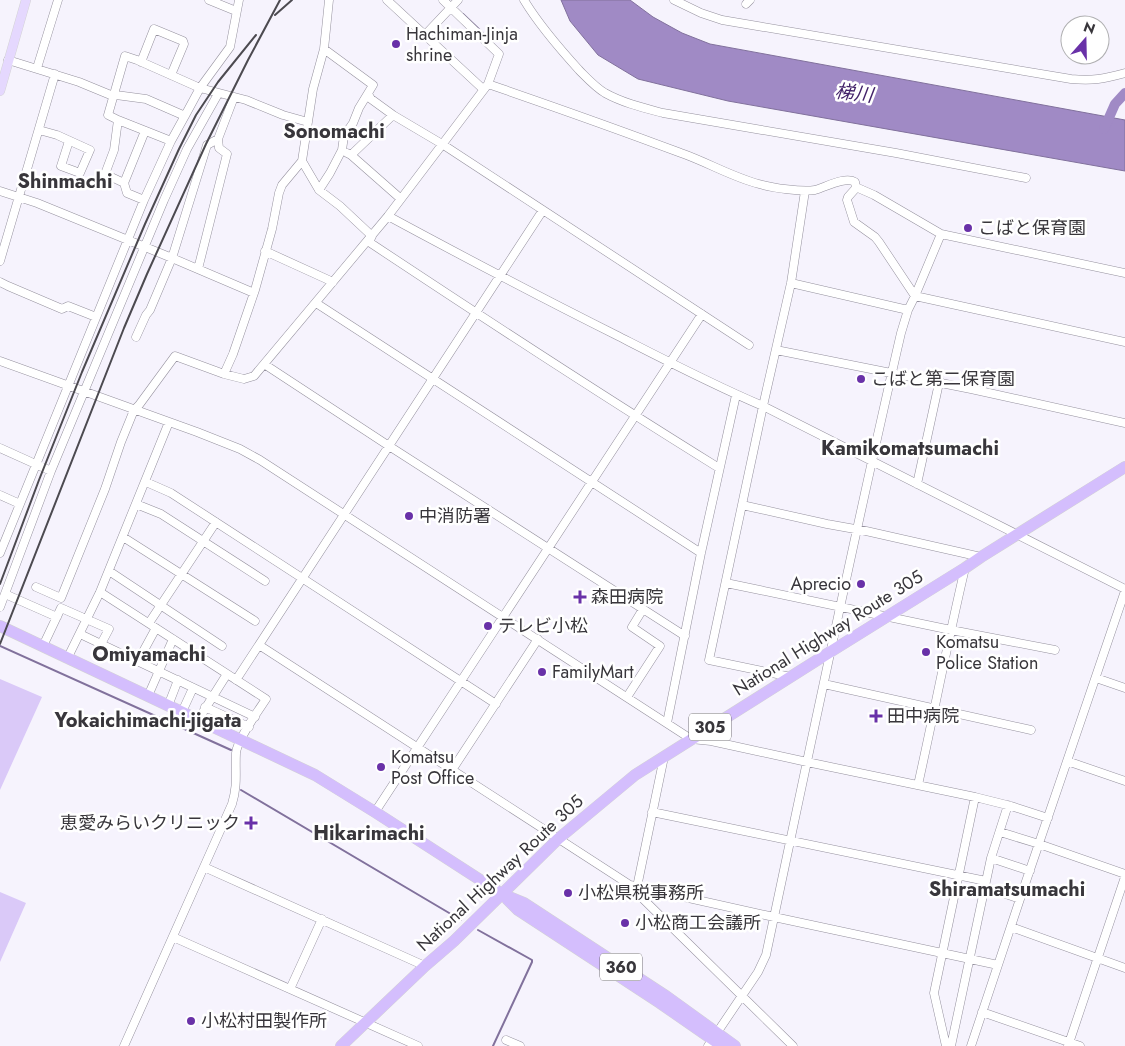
<svg xmlns="http://www.w3.org/2000/svg" width="1125" height="1046" viewBox="0 0 1125 1046" font-family="Jost,'Noto Sans JP',sans-serif">
<rect width="100%" height="100%" fill="#f6f3fd"/>
<path fill="#dac9f8" d="M0 679 42 697 0 790Z
M0 892 26 903 0 962Z"/>
<path fill="#a08ac5" stroke="#81719c" d="M561 0H630L653 17 682 33 710 44 1125 120V171L728 101 638 79 598 55 570 21Z"/>
<g fill="none" stroke-linecap="round" stroke-linejoin="round">
<path stroke="#81719c" stroke-width="2" d="M463 14 483 33
M0 646 231 750
M241 790 461 920
M478 930 532 960V962L493 1046"/>
<path stroke="#a08ac5" stroke-width="10" d="M1104 129 1115 104 1125 93"/>
<defs>
<path id="minor" d="M209 0 236 11
M239 0 230 47 200 88 187 112 171 141 144 200 127 193 124 183 105 174 114 150 118 120 108 115 125 56 137 60 200 88 246 100 283 115 308 122
M387 0 483 89
M443 0 499 54 488 84
M524 0C539 25 559 48 579 70 587 78 595 87 605 93 623 103 644 108 663 113L896 153 1026 178
M674 0 701 13 722 20 1071 79C1093 81 1103 79 1125 73
M746 4 750 0
M425 35 458 0
M8 60 79 82 113 96 116 95 146 99 185 116
M141 62 154 29 183 41 184 44 171 75
M37 68 58 0
M368 94 371 99 393 115
M118 120 171 141
M39 130 57 135 90 150 80 173 61 166 69 141
M347 153 351 155 401 199
M351 155 393 115 442 144 749 345
M302 161 319 190 340 206 372 236 369 242C485 319 601 395 719 468
M124 183 145 131
M856 188 848 197 847 200 854 222 875 237 879 242 915 296 1125 342
M856 188H858L874 195 941 234 1125 273
M319 190 330 173 342 150 344 136 353 123 359 108 373 85 324 49
M0 191 37 203 172 258 254 293
M388 216C464 257 540 297 616 335 665 360 713 385 763 406L1125 589
M265 251 333 282
M0 261 55 74
M198 269 227 154 219 148 218 139
M0 282 8 286 62 309 68 306 96 317
M791 283 908 310
M316 303 701 553
M136 337 146 315 150 310 172 258 207 145 218 139 234 97
M776 350 971 389 1125 423
M0 361 197 432 240 449 260 460 691 739 711 741 807 762 975 797 1011 806 1048 818
M264 364 389 446 685 636
M224 374 233 354 255 290 272 229 279 193 282 185 302 161 313 89 324 49 329 0
M0 448 51 471
M146 482 171 493 496 704
M917 484 939 383
M0 495 20 504
M136 504 161 514 265 581
M742 505 827 524 866 531 981 557
M123 537 255 621
M0 553 144 200
M109 571 222 646
M726 583 951 630 1055 650
M36 587 61 598 105 489 121 442 134 410 139 405 175 356 224 374 244 379 254 376 388 216 488 84C552 106 617 129 681 153 707 162 732 177 759 184 773 188 801 192 815 190 826 187 845 176 855 182L856 188
M100 592 266 699C258 711 237 740 236 753 235 773 238 784 232 804L124 1046
M5 594 57 617
M0 607 51 471 164 200 187 149 218 94
M149 623 216 522
M80 634 255 717
M259 645 630 885 639 895 793 1046
M43 646 61 608 109 629 101 644
M68 657 100 592 169 422
M138 661 156 628
M791 677 709 660 763 406 791 283 805 191
M1096 678 1125 688
M236 680 543 210
M824 684 1031 730
M148 696 173 639
M627 697 660 646 632 627 643 609
M168 706 178 680
M205 707 249 727
M182 712 193 688
M198 720 227 674
M667 723 701 553 736 395
M1067 761 1125 781
M452 770 538 639
M918 785C934 713 948 640 965 568
M375 812 702 314
M652 812 986 881
M1000 832 1039 844 1125 874
M991 858 1030 871
M204 867 425 966
M630 885 774 917 998 965
M637 887 664 757
M985 887 1020 899
M1011 927 1125 968
M173 937 418 1046
M290 989 322 919
M982 1012 1080 1046
M506 1040 520 1046
M708 1046 758 972 766 955C810 748 853 540 901 333L908 310 915 296 941 234
M946 1046 934 993 975 797
M951 1046 991 858 1008 805
M971 1046 1020 899 1125 591
M1068 1046 1125 877"/>
<path id="major" d="M0 91 26 0"/>
<path id="highway" d="M0 626 315 775 375 812 502 894 524 903 666 996 735 1046
M507 899 518 910 660 1003 722 1046
M341 1046 425 966 454 941 558 839 635 775 830 652 965 568 981 557 1125 467"/>
</defs>
<use href="#minor" stroke="#95919e" stroke-width="9"/>
<use href="#major" stroke="#d3d3d4" stroke-width="10"/>
<use href="#highway" stroke="#d3d3d4" stroke-width="12"/>
<use href="#minor" stroke="#fff" stroke-width="8"/>
<use href="#major" stroke="#e5d8fe" stroke-width="9"/>
<use href="#highway" stroke="#d4befd" stroke-width="11"/>
<path stroke="#4c4a50" stroke-width="2" d="M275 15 292 0
M0 584 39 480 82 372 145 224 179 149 196 115 218 82 256 35
M0 644 124 328 147 274 206 144 248 60 280 0"/>
</g>
<g fill="#6931a8" stroke="#fff" stroke-width="2">
<circle cx="396" cy="44" r="5"/>
<circle cx="968" cy="228" r="5"/>
<circle cx="861" cy="379" r="5"/>
<circle cx="409" cy="516" r="5"/>
<circle cx="861" cy="584" r="5"/>
<path d="M577.5 589.5h5v5h5v5h-5v5h-5v-5h-5v-5h5z"/>
<circle cx="488" cy="626" r="5"/>
<circle cx="926" cy="652" r="5"/>
<circle cx="542" cy="672" r="5"/>
<path d="M873.5 708.5h5v5h5v5h-5v5h-5v-5h-5v-5h5z"/>
<circle cx="381" cy="767" r="5"/>
<path d="M248.5 815.5h5v5h5v5h-5v5h-5v-5h-5v-5h5z"/>
<circle cx="568" cy="893" r="5"/>
<circle cx="625" cy="923" r="5"/>
<circle cx="191" cy="1021" r="5"/>
</g>
<g text-anchor="middle" dominant-baseline="central" stroke-width="5" stroke-linejoin="round" paint-order="stroke">
<g fill="#fff" stroke="#747276" stroke-width="1">
<rect x="689" y="713.5" width="42" height="27" rx="4"/>
<rect x="600" y="953.5" width="42" height="27" rx="4"/>
</g>
<g font-size="16" font-weight="bold" fill="#38363b">
<text x="710" y="727">305</text>
<text x="621" y="967">360</text>
</g>
<g font-size="18" fill="#38363b" stroke="#fff" text-anchor="start">
<text x="406" y="34">Hachiman-Jinja<tspan x="406" dy="21">shrine</tspan></text>
<text x="978" y="228">こばと保育園</text>
<text x="871" y="379">こばと第二保育園</text>
<text x="419" y="516">中消防署</text>
<text x="851" y="584" text-anchor="end">Aprecio</text>
<text x="591" y="597">森田病院</text>
<text x="498" y="626">テレビ小松</text>
<text x="936" y="642">Komatsu<tspan x="936" dy="21">Police Station</tspan></text>
<text x="552" y="672">FamilyMart</text>
<text x="887" y="716">田中病院</text>
<text x="391" y="757">Komatsu<tspan x="391" dy="21">Post Office</tspan></text>
<text x="240" y="823" text-anchor="end">恵愛みらいクリニック</text>
<text x="578" y="893">小松県税事務所</text>
<text x="635" y="923">小松商工会議所</text>
<text x="201" y="1021">小松村田製作所</text>
</g>
<g font-size="18" fill="#38363b" stroke="#fff">
<text transform="translate(828 633) rotate(-32)">National Highway Route 305</text>
<text transform="translate(500 873) rotate(-43)">National Highway Route 305</text>
</g>
<g font-size="19" font-style="italic" fill="#43236a" stroke="#fff">
<text transform="translate(854 93) rotate(7)">梯川</text>
</g>
<g font-size="20" font-weight="bold" fill="#38363b" stroke="#fff">
<text x="334" y="131">Sonomachi</text>
<text x="65" y="181">Shinmachi</text>
<text x="910" y="448">Kamikomatsumachi</text>
<text x="149" y="654">Omiyamachi</text>
<text x="148" y="720">Yokaichimachi-jigata</text>
<text x="369" y="833">Hikarimachi</text>
<text x="1007" y="889">Shiramatsumachi</text>
</g>
</g>
<g transform="translate(1085 40) rotate(20)"><circle r="24" fill="#ffffff" stroke="#afafb1"/>
<path d="M0-4L9 19L0 12L-9 19Z" fill="#6931a8"/>
<text y="-8" font-size="14" font-weight="bold" text-anchor="middle" fill="#38363b">N</text>
</g>
</svg>
